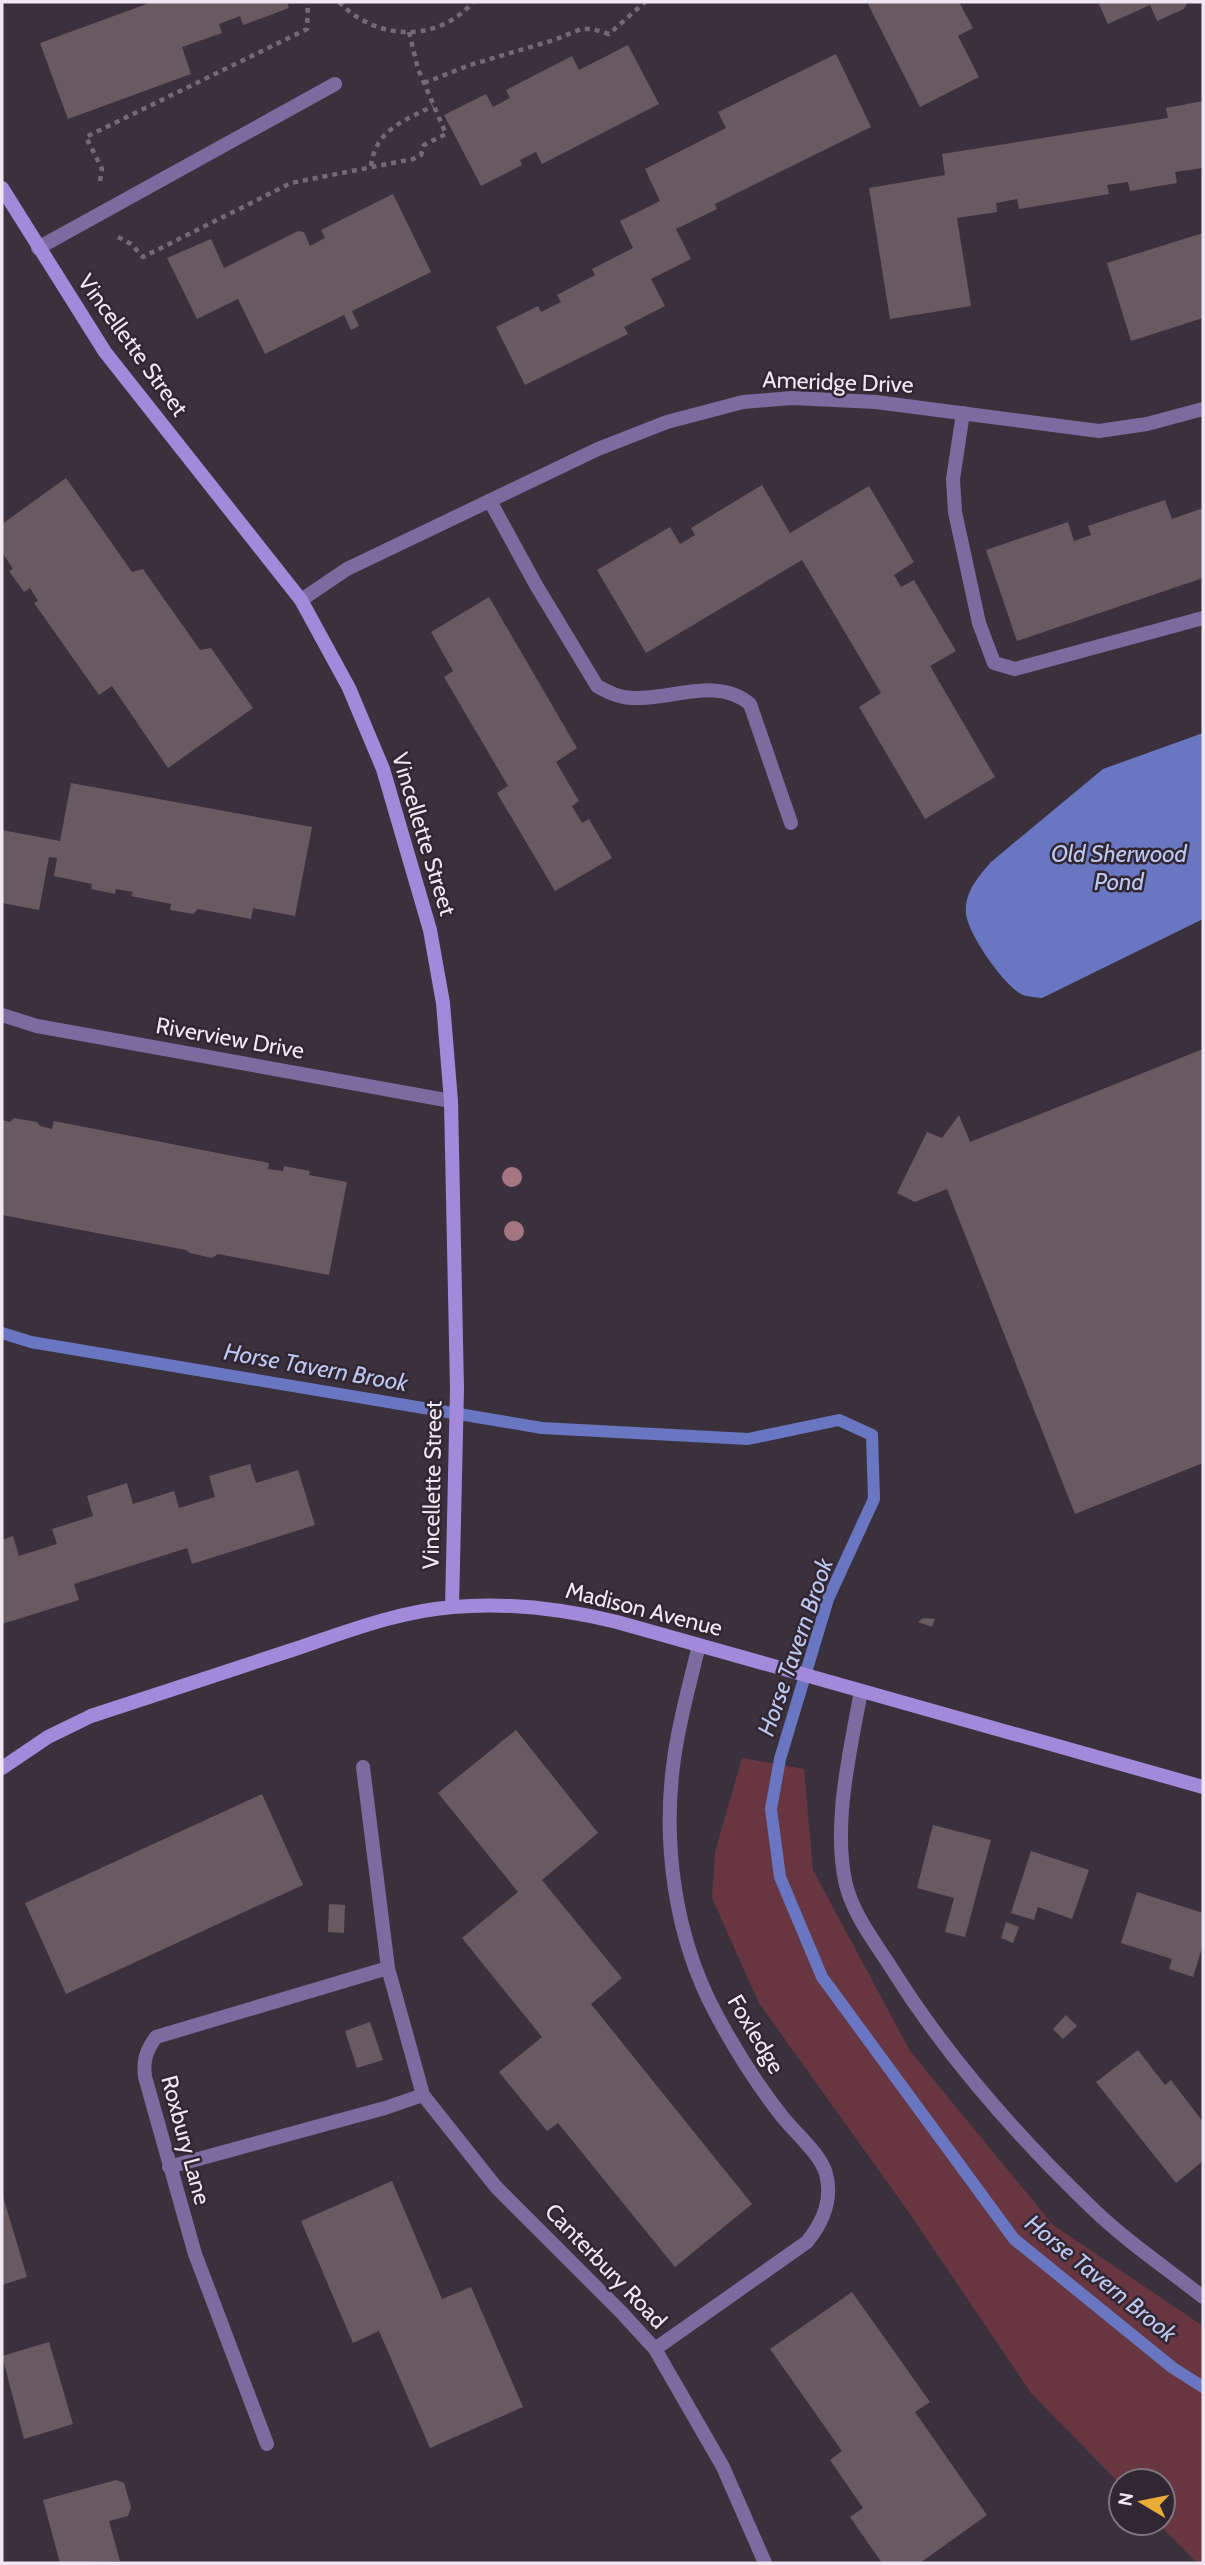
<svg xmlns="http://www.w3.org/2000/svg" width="1205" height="2565" viewBox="0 0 1205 2565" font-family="Cabin,sans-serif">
<rect width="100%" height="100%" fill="#3b313d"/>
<path fill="#683640" d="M742 1758 804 1769 813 1870 910 2051 1053 2225 1203 2326V2563H1197L1158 2523H1163V2481H1121V2485L1031 2393 910 2214 759 2003 712 1898 715 1852Z"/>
<path fill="#6977c2" d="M1203 733V919L1042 998C1036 997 1026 997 1021 994 1003 984 968 934 966 914 964 893 978 877 991 862L1103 769Z"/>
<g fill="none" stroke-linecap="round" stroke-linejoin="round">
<path stroke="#6977c2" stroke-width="12" d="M2 1333 31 1342 542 1428 748 1439 839 1420 872 1435 874 1499 828 1599 780 1759 771 1809 780 1877 822 1977 1014 2239 1173 2368 1203 2387"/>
</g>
<path fill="#695961" d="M152 2H287L289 8 243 25 240 16 219 24 222 33 182 47 191 74 68 119 40 43Z
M867 2H959L973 28 958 36 979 77 920 107Z
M1098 2H1188L1184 9 1157 21 1150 5 1108 24Z
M628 45 659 104 542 164 536 152 520 160 522 165 481 186 444 115 486 94 493 107 510 98 506 90 572 56 579 70Z
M836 54 871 127 715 204 717 209 676 229 691 259 651 279 665 306 624 327 628 334 525 385 496 327 538 306 541 312 561 302 557 295 595 275 592 269 633 248 620 221 660 201 645 169 726 128 718 112Z
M1203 101V168L1175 172 1177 183 1130 191 1128 182 1107 185 1109 194 1019 209 1017 199 996 203 997 212 957 218 971 306 890 319 869 188 945 175 942 154 1168 118 1166 108Z
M393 194 431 272 352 311 359 326 351 330 344 315 265 354 238 299 197 319 167 258 211 239 224 268 298 231 304 232 310 246 325 238 321 230Z
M1203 233V318L1131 341 1107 263Z
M66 478 132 572 143 569 200 650 211 648 253 708 168 768 112 686 99 695 34 603 38 601 30 588 24 592 9 571 13 569 2 552V524Z
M762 485 790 533 869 486 914 562 894 575 901 587 914 580 956 651 930 666 995 777 925 819 859 707 881 693 802 560 646 653 597 570 670 527 680 544 695 535 691 528Z
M1165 500 1172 519 1203 508V578L1017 641 986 550 1068 522 1074 541 1091 535 1088 526Z
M489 597 577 748 556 762 579 801 572 806 582 823 589 819 612 858 555 891 497 793 508 786 444 677 453 671 431 632Z
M71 783 312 827 295 916 253 908 251 919 198 909 193 914 170 910 171 904 131 896 133 892 116 889 115 894 91 889 92 884 54 876 57 858 49 857 39 910 2 903V830L60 841Z
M1203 1049V1463L1075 1514 947 1189 915 1202 897 1193 927 1132 942 1138 959 1115 970 1142Z
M14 1118 37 1122 40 1126 52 1129 54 1121 269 1163 268 1169 283 1171 284 1166 310 1171 309 1175 347 1182 329 1275 218 1254 212 1258 190 1253 186 1250 2 1215V1120L10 1122Z
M250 1464 256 1483 298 1470 315 1525 192 1564 187 1548 74 1584 79 1600 2 1624V1540L13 1536 19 1556 57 1544 52 1529 93 1516 87 1496 127 1483 133 1504 174 1491 179 1508 215 1497 209 1476Z
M923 1618 935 1619 932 1627 918 1622Z
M516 1730 598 1833 542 1880 622 1978 591 2004 752 2204 675 2267 558 2123 547 2131 499 2072 542 2037 462 1938 518 1892 438 1793Z
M262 1794 303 1885 66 1994 25 1903Z
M933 1825 991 1840 965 1937 945 1932 954 1898 917 1888Z
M1031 1851 1089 1870 1072 1919 1038 1907 1034 1920 1011 1913Z
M1137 1892 1203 1913V1945L1193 1977 1169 1969 1172 1959 1121 1943Z
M329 1904 345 1905 344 1933 328 1932Z
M1006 1922 1019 1927 1013 1943 1001 1938Z
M1066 2015 1077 2026 1063 2039 1053 2029Z
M370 2022 383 2060 357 2068 345 2031Z
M1138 2050 1165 2085 1171 2080 1203 2122V2161L1176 2183 1096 2082Z
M392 2181 442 2299 471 2287 523 2407 430 2448 379 2331 353 2343 301 2221Z
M2 2193 27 2277 2 2285Z
M852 2292 930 2402 915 2412 987 2515 920 2563H882L850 2517 863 2508 830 2460 842 2451 770 2349Z
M49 2342 73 2424 24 2439 2 2356Z
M116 2480 124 2483 131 2507 128 2516 109 2521 120 2561 60 2563 43 2500Z"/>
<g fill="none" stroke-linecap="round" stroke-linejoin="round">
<path stroke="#736a75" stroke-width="4.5" stroke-dasharray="5 5" stroke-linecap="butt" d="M339 2C375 40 437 44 473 2
M424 83 470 65 554 40 581 29H593L609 34 645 2
M371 166C375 130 405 120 433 106
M100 181 102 169 86 137 307 29 308 2
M118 237 131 244 143 257 291 183 413 159 421 155 424 145 446 134 418 69 409 32"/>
<path stroke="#7b6c9f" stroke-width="14" d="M38 248 335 84
M963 413 953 479 955 512 979 623 994 663 1015 669 1203 618
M490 501 536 585 597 686C608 692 619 698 633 698 671 700 717 676 750 704L791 823
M655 2349 807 2242C823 2222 833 2200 826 2174 821 2154 793 2131 781 2115 756 2083 734 2048 715 2012 675 1937 662 1843 674 1759 679 1721 690 1683 699 1645"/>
<path stroke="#7b6c9f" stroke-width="14" d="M301 600 347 569 598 449 667 422 743 402 792 398 876 402 1099 431 1147 424 1203 409
M2 1015 37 1026 451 1101
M861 1691C850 1752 832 1825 846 1885 854 1916 875 1942 892 1969 947 2057 1017 2136 1092 2208 1126 2241 1166 2268 1203 2297
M363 1767 388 1968 423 2095
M169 2167 385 2108 423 2095 496 2187 622 2313 655 2349 723 2467 765 2563
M267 2444 195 2254 145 2077C143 2060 146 2051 156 2037L388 1968"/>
<path stroke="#a389da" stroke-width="14" d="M2 188 105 352 301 600 349 688 383 769 430 930 443 1003 451 1101 457 1389 452 1607
M2 1768 48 1737 91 1716C160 1693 229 1670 298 1648 348 1631 400 1611 453 1607 508 1602 563 1609 617 1622L1203 1787"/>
</g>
<g fill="#a47682">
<circle cx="512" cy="1177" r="10"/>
<circle cx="514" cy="1231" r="10"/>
</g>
<g text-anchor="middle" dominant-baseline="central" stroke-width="5" stroke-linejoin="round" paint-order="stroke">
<g font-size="23" fill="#efe8f0" stroke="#312733">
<text transform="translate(133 345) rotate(54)">Vincellette Street</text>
<text transform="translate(838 382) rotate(2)">Ameridge Drive</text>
<text transform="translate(424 834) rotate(73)">Vincellette Street</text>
<text transform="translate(230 1038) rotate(10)">Riverview Drive</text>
<text transform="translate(432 1485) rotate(-89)">Vincellette Street</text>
<text transform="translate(644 1609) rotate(14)">Madison Avenue</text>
<text transform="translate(756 2034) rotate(59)">Foxledge</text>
<text transform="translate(186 2140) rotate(75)">Roxbury Lane</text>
<text transform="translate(606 2266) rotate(46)">Canterbury Road</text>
</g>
<g font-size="24" font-style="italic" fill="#bcc6ef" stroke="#312733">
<text x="1119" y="853">Old Sherwood<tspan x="1119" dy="28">Pond</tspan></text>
<text transform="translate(316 1367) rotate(10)">Horse Tavern Brook</text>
<text transform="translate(795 1647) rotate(-71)">Horse Tavern Brook</text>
<text transform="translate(1101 2278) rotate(39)">Horse Tavern Brook</text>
</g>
</g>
<rect width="1205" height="2565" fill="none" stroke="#efe8f0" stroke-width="7"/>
<g transform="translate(1142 2502) rotate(280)"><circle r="33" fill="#312733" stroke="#7d747f" stroke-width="2"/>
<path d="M0-5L12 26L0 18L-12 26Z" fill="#e8ac37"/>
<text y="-10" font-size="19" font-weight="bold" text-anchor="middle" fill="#efe8f0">N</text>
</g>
</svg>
